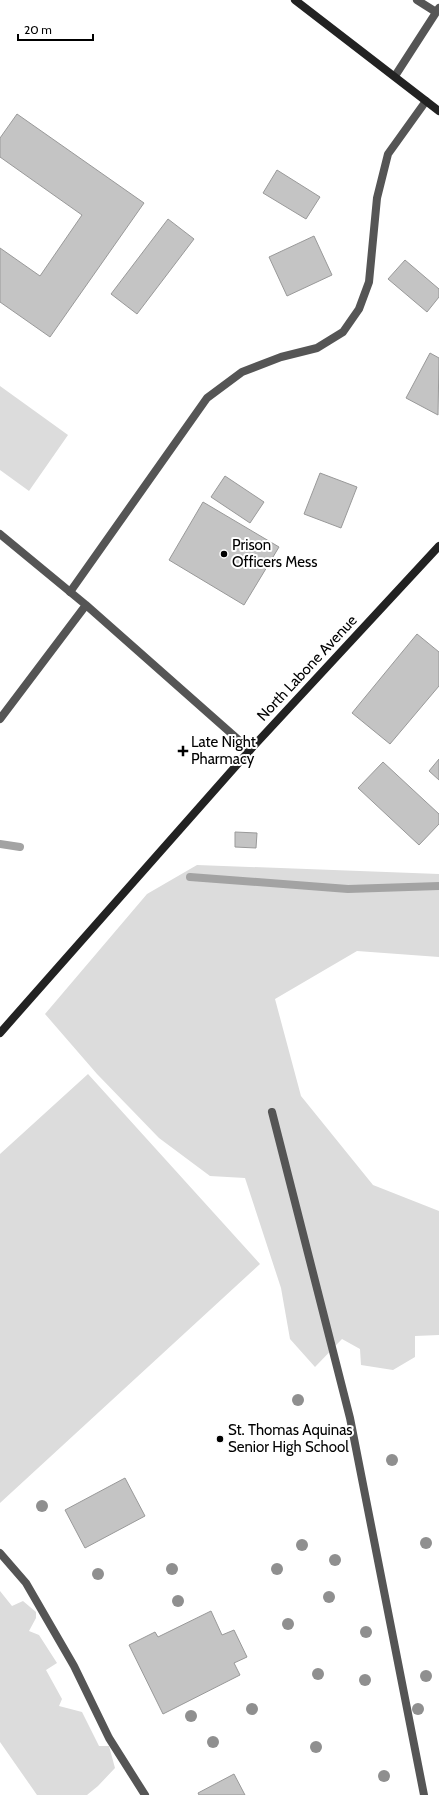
<svg xmlns="http://www.w3.org/2000/svg" width="439" height="1795" viewBox="0 0 439 1795" font-family="Cabin,sans-serif">
<rect width="100%" height="100%" fill="#fff"/>
<path fill="#dcdcdc" d="M0 386 68 435 29 491 0 470Z
M197 865 439 874V957L357 951 275 999 301 1096 373 1185 439 1211V1335L415 1336V1357L393 1370 361 1365 360 1349 342 1339 315 1367 290 1339 281 1288 245 1178 210 1176 159 1138 97 1074 45 1014 147 894Z
M88 1074 260 1264 0 1503V1154Z
M0 1591 12 1606 23 1601 36 1612V1618L29 1631 39 1635 57 1663 46 1670 62 1699 59 1706 82 1712 99 1746H109L115 1768 98 1786 87 1795H37L0 1742Z"/>
<g fill="none" stroke-linecap="round" stroke-linejoin="round">
<path stroke="#a3a3a3" stroke-width="8" d="M0 844 20 847
M190 877 348 889 439 886"/>
</g>
<path fill="#c4c4c4" stroke="#999" d="M17 114 144 203 50 337 0 302V248L40 276 82 215 0 157V138Z
M277 170 320 197 306 219 263 193Z
M168 219 194 239 137 314 111 294Z
M314 236 332 275 287 296 269 257Z
M405 260 439 289V297L427 312 388 279Z
M430 353 439 358 438 415 406 398Z
M320 473 357 487 341 528 304 514Z
M225 476 264 502 250 523 211 497Z
M203 502 279 547 244 605 169 560Z
M417 634 439 652V686L390 744 352 713Z
M439 759V780L429 771Z
M383 762 439 814V824L419 845 358 788Z
M235 832 257 833 256 848 235 847Z
M125 1478 145 1516 85 1548 65 1510Z
M211 1611 222 1635 234 1630 247 1657 234 1663 240 1675 163 1714 129 1645 155 1632 158 1637Z
M234 1774 245 1795H199L198 1793Z"/>
<g fill="none" stroke-linecap="round" stroke-linejoin="round">
<path stroke="#555" stroke-width="8" d="M417 0 436 12
M395 76 439 8
M70 592 207 398 242 372 281 357 317 348 343 332 359 309 369 282 377 198 388 154 426 101
M272 1112 350 1418 424 1795
M0 1553 26 1583 74 1666 109 1738 145 1795"/>
<path stroke="#555" stroke-width="8" d="M0 534 86 605 250 750
M0 719 86 605"/>
<path stroke="#222" stroke-width="8" d="M295 0 439 111
M0 1033 250 750 439 546"/>
</g>
<g fill="#8f8f8f">
<circle cx="298" cy="1400" r="6"/>
<circle cx="392" cy="1460" r="6"/>
<circle cx="42" cy="1506" r="6"/>
<circle cx="426" cy="1543" r="6"/>
<circle cx="302" cy="1545" r="6"/>
<circle cx="335" cy="1560" r="6"/>
<circle cx="172" cy="1569" r="6"/>
<circle cx="277" cy="1569" r="6"/>
<circle cx="98" cy="1574" r="6"/>
<circle cx="329" cy="1597" r="6"/>
<circle cx="178" cy="1601" r="6"/>
<circle cx="288" cy="1624" r="6"/>
<circle cx="366" cy="1632" r="6"/>
<circle cx="318" cy="1674" r="6"/>
<circle cx="426" cy="1676" r="6"/>
<circle cx="365" cy="1680" r="6"/>
<circle cx="252" cy="1709" r="6"/>
<circle cx="418" cy="1709" r="6"/>
<circle cx="191" cy="1716" r="6"/>
<circle cx="213" cy="1742" r="6"/>
<circle cx="316" cy="1747" r="6"/>
<circle cx="384" cy="1776" r="6"/>
</g>
<g fill="#000" stroke="#fff" stroke-width="1.5">
<circle cx="224" cy="554" r="4"/>
<path d="M181 745h4v4h4v4h-4v4h-4v-4h-4v-4h4z"/>
<circle cx="220" cy="1439" r="4"/>
</g>
<g text-anchor="middle" dominant-baseline="central" stroke-width="4" stroke-linejoin="round" paint-order="stroke">
<g font-size="15" fill="#000" stroke="#fff" text-anchor="start">
<text x="232" y="545">Prison<tspan x="232" dy="17">Officers Mess</tspan></text>
<text x="191" y="742">Late Night<tspan x="191" dy="17">Pharmacy</tspan></text>
<text x="228" y="1430">St. Thomas Aquinas<tspan x="228" dy="17">Senior High School</tspan></text>
</g>
<g font-size="15" fill="#000" stroke="#fff">
<text transform="translate(307 668) rotate(-47)">North Labone Avenue</text>
</g>
</g>
<path d="M18 34v6h75v-6" fill="none" stroke="#000000" stroke-width="2"/>
<text x="24" y="34" font-size="12" fill="#000000" stroke="#ffffff" stroke-width="3" paint-order="stroke">20 m</text>
</svg>
